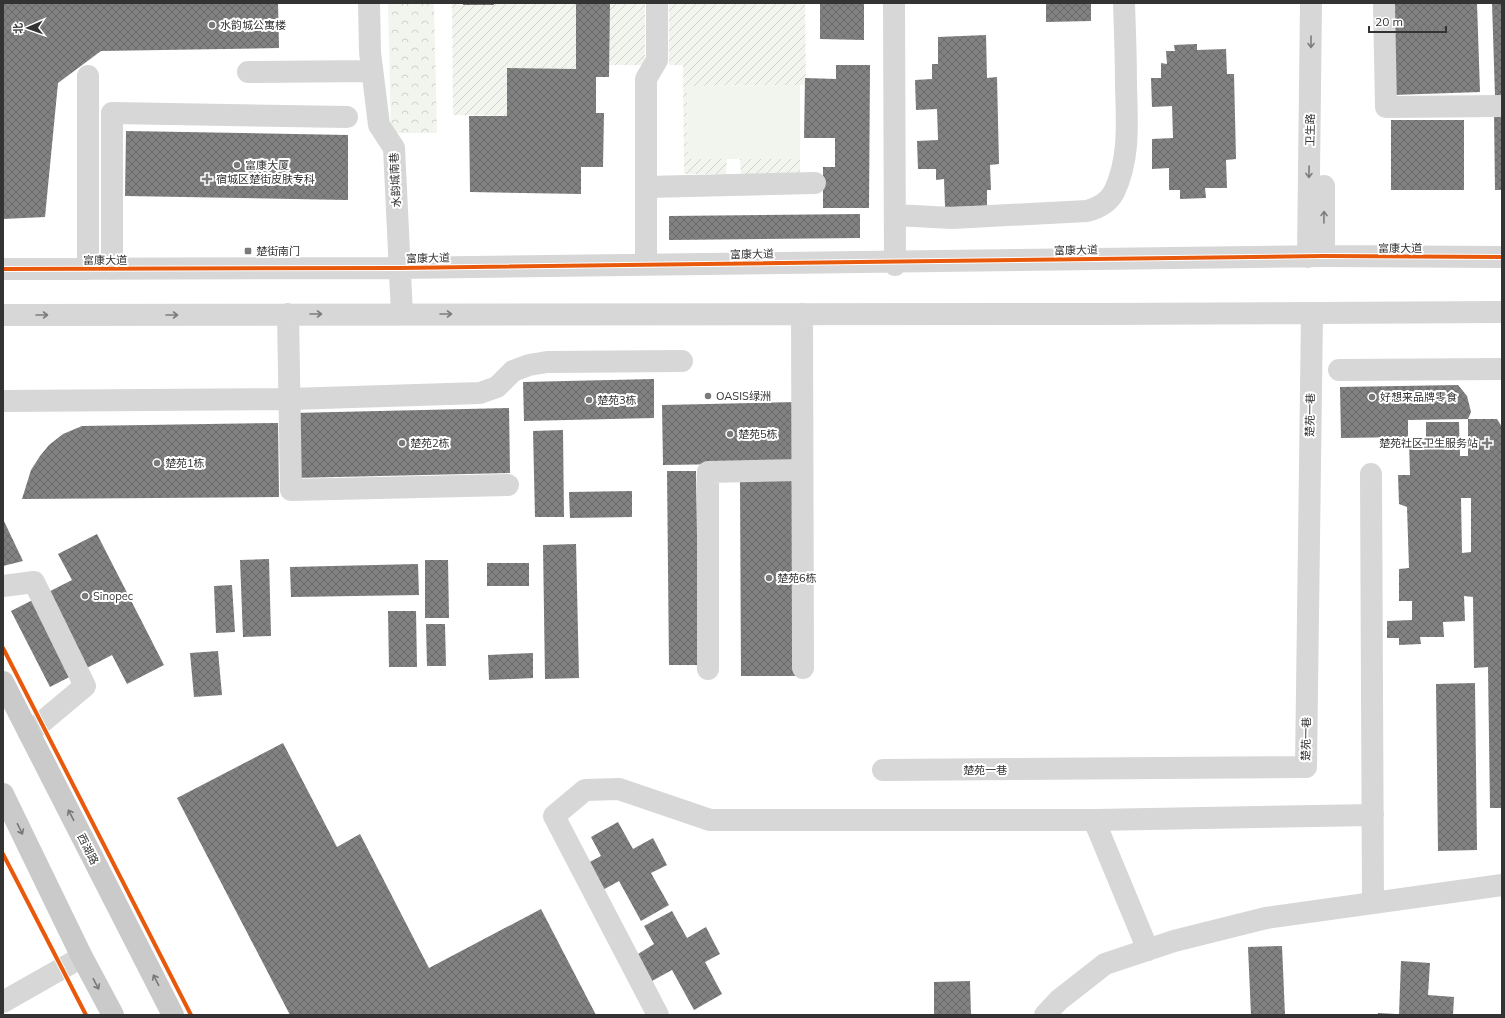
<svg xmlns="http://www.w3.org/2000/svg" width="1505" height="1018" viewBox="0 0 1505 1018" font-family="Mulish,'Noto Sans SC',sans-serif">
<defs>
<pattern id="park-crowns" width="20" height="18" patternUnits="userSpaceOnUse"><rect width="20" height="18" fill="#f1f5ed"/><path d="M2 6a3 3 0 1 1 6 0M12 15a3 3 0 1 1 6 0" fill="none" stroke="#cfd2cc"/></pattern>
<pattern id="garden-furrows" width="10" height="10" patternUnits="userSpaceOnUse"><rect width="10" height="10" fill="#f1f5ed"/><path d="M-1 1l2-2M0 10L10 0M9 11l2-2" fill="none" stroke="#cfd2cc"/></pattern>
<pattern id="building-cross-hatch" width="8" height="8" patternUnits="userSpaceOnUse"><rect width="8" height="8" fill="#818181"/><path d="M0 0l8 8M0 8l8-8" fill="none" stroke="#6a6a6a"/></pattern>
</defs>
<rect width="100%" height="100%" fill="#fff"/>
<path fill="url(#park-crowns)" d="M388 3H434L437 133H391Z"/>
<path fill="url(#garden-furrows)" d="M452 3H576V69L507 68V116L453 115Z
M610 3H645V65H609Z
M669 3H805L806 85 687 86 688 159H727L726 174H684L683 65H669Z
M740 159H800V174H741Z"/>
<path fill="#f1f5ed" d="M800 85V159H688L687 86Z"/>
<path fill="url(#building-cross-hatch)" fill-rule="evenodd" d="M3 3H278L279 48 101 51 58 83 45 217 3 219Z
M463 3H494V5H463Z
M576 3H610L609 77H596V113H604L603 167H581V194L470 192 469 116H507V68L576 69Z
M820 3H864V40L820 39Z
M1046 3H1091V21L1046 22Z
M1391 3H1477L1480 92 1393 95Z
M1492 3H1502V96H1495Z
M986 35 987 78 997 77 999 164 990 165 991 190H987V206L945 207 944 179 936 180V169H918L917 141 938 140 937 109 916 110 915 80 932 79V64H938V37Z
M1197 44V50L1226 49 1227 74H1234L1236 159 1226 160 1227 188H1205L1206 198 1180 199V190H1169V168L1152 169V139L1173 138 1172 106 1152 107 1151 78H1161V63L1167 64 1166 51H1175L1174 45Z
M836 65H870L869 208H823V167H835V138H804L805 78 836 79Z
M1494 112H1502V190H1495Z
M1391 120H1464V190H1391Z
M126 131 348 135V200L125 196Z
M860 214V238L669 240V216Z
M654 379V418L524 421 523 382Z
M1458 385 1467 396 1471 412 1468 419 1408 420V437L1341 438 1340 387Z
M798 402 799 463 663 465 662 405Z
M509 408 510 473 294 478 293 413Z
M1468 419H1497L1502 427V808H1490L1488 667 1474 668 1473 597 1464 596 1465 621 1443 622 1444 637H1420L1421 644 1399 645V638H1387V621L1412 620V601H1399V569L1409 568 1407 507 1399 504 1398 475H1410L1409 442H1426V422H1459L1460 456H1468ZM1461 498H1471V552L1462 553Z
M278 423 279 497 22 499 31 470 40 456 49 445 63 434 82 426Z
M563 430 564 517H535L533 431Z
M667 471H696L699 665H669Z
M740 479H797L798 676H741Z
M632 491V517L570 518 569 492Z
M3 519 23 561 3 566Z
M97 534 164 665 127 684 112 655 50 687 11 611 72 580 58 554Z
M576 544 579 678 545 679 543 545Z
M269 559 271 636 243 637 240 560Z
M425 560H448L449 618H425Z
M487 563H529V586H487Z
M418 564 419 595 291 597 290 567Z
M232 585 235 632 216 633 214 586Z
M388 611H416L417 667H389Z
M426 624H445L446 666H427Z
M218 651 222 695 194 697 190 653Z
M533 653V678L489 680 488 655Z
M1475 683 1477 850 1438 851 1436 684Z
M283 743 337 847 360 834 429 968 541 909 596 1015H290L177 798Z
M618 822 633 849 653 838 667 865 651 873 669 905 641 921 619 881 599 892 584 865 601 856 591 837Z
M672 911 687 938 706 927 720 954 705 962 722 994 694 1010 672 970 652 981 638 954 654 944 644 926Z
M1282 946 1285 1015H1251L1248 947Z
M1401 961 1430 963 1428 995 1454 997 1453 1015H1399Z
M970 981 971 1015H934V982Z
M1378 1013 1396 1014V1015H1378Z"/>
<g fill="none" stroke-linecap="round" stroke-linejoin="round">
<path stroke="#d7d7d7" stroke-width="22" d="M369 3 370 52 379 125 394 148 402 314
M894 3 895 265
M1384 3 1386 107 1502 106
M248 72 372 71
M88 76V269
M646 187 815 183
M895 215 952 218 1087 211C1098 208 1109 202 1114 192 1130 159 1127 122 1126 86 1126 58 1125 31 1124 3
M1324 256V186
M1308 257 1311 3
M646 264V79L657 60V3
M3 269 399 268 1324 256 1502 257
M112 269V113L347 117
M288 314 291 490 508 485
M802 314 803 668
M3 315 1097 314 1502 312
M1339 370 1502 369
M3 401 290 399 480 393 497 387 513 371 529 365 547 362 682 361
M1371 474 1373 903
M3 586 34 582 85 686 29 733
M708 669V472L802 470
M883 770 1306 767 1312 313
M1094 820 1148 950
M3 1002 82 957
M658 1015 554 816 585 790 619 789 710 820H1094L1373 815
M1045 1015 1059 1000 1105 964 1174 941 1266 918 1502 885"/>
<path stroke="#cacaca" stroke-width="22" d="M3 682 173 1015
M3 794 82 957 113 1015"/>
<defs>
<path id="cycleway" d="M3 269 399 268 1324 256 1502 257
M3 648 191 1015
M3 854 86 1015"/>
</defs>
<use href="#cycleway" stroke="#fff" stroke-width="6"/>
<use href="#cycleway" stroke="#e8590c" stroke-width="4"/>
</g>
<defs><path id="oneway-shaft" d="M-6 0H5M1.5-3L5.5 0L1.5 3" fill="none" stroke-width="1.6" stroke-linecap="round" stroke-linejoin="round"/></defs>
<g stroke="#7d7d7d">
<use href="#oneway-shaft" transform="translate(1311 42) rotate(90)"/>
<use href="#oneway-shaft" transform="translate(1309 172) rotate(91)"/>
<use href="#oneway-shaft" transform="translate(1324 217) rotate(-89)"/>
<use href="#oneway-shaft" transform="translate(316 314)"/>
<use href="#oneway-shaft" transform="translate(446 314)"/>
<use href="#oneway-shaft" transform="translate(42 315)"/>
<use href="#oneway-shaft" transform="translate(172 315)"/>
</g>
<g stroke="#777">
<use href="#oneway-shaft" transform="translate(71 815) rotate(-117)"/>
<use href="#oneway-shaft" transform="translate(20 829) rotate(64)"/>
<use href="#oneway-shaft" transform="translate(156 980) rotate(-117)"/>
<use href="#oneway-shaft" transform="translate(96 984) rotate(62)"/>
</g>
<g fill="#7a7a7a" stroke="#fff" stroke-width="1.5">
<circle cx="212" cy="25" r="4"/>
<circle cx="237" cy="165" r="4"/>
<path d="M205 173h4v4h4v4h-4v4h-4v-4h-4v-4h4z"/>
<rect x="244" y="247" width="8" height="8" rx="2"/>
<circle cx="708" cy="396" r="4"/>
<circle cx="1372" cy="397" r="4"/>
<circle cx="589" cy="400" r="4"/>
<circle cx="730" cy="434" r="4"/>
<circle cx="402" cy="443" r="4"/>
<path d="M1485 437h4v4h4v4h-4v4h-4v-4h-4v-4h4z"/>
<circle cx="157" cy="463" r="4"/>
<circle cx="769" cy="578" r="4"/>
<circle cx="85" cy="596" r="4"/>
</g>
<g text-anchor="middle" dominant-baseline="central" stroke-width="4" stroke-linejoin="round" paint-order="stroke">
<g font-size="11" fill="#333" stroke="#fff" text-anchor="start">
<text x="220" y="25">水韵城公寓楼</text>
<text x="245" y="165">富康大厦</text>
<text x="216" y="179">宿城区楚街皮肤专科</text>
<text x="256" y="251">楚街南门</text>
<text x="716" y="396">OASIS绿洲</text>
<text x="1380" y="397">好想来品牌零食</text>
<text x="597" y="400">楚苑3栋</text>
<text x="738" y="434">楚苑5栋</text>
<text x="410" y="443">楚苑2栋</text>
<text x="1478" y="443" text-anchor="end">楚苑社区卫生服务站</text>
<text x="165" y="463">楚苑1栋</text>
<text x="777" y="578">楚苑6栋</text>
<text x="93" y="596">Sinopec</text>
</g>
<g font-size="11" fill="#333" stroke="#fff">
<text transform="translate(1310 130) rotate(-89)">卫生路</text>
<text transform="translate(395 180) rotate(-93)">水韵城南巷</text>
<text x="1400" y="248">富康大道</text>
<text transform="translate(1076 250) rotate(-1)">富康大道</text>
<text transform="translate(752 254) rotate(-1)">富康大道</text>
<text transform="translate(428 258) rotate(-1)">富康大道</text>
<text x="105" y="260">富康大道</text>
<text transform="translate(1310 415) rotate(-89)">楚苑一巷</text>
<text transform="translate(1306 739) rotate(-89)">楚苑一巷</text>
<text x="985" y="770">楚苑一巷</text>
<text transform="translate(88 849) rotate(63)">西湖路</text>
</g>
</g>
<rect width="1505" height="1018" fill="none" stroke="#333333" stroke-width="8"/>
<g transform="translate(28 28) rotate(268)" stroke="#ffffff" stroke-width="3" paint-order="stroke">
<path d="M0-3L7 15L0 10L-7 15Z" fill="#333333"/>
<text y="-6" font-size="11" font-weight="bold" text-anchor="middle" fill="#333333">北</text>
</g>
<path d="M1369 26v6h77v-6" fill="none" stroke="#333333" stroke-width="2"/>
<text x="1375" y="26" font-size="12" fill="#333333" stroke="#ffffff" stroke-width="3" paint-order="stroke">20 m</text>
</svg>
